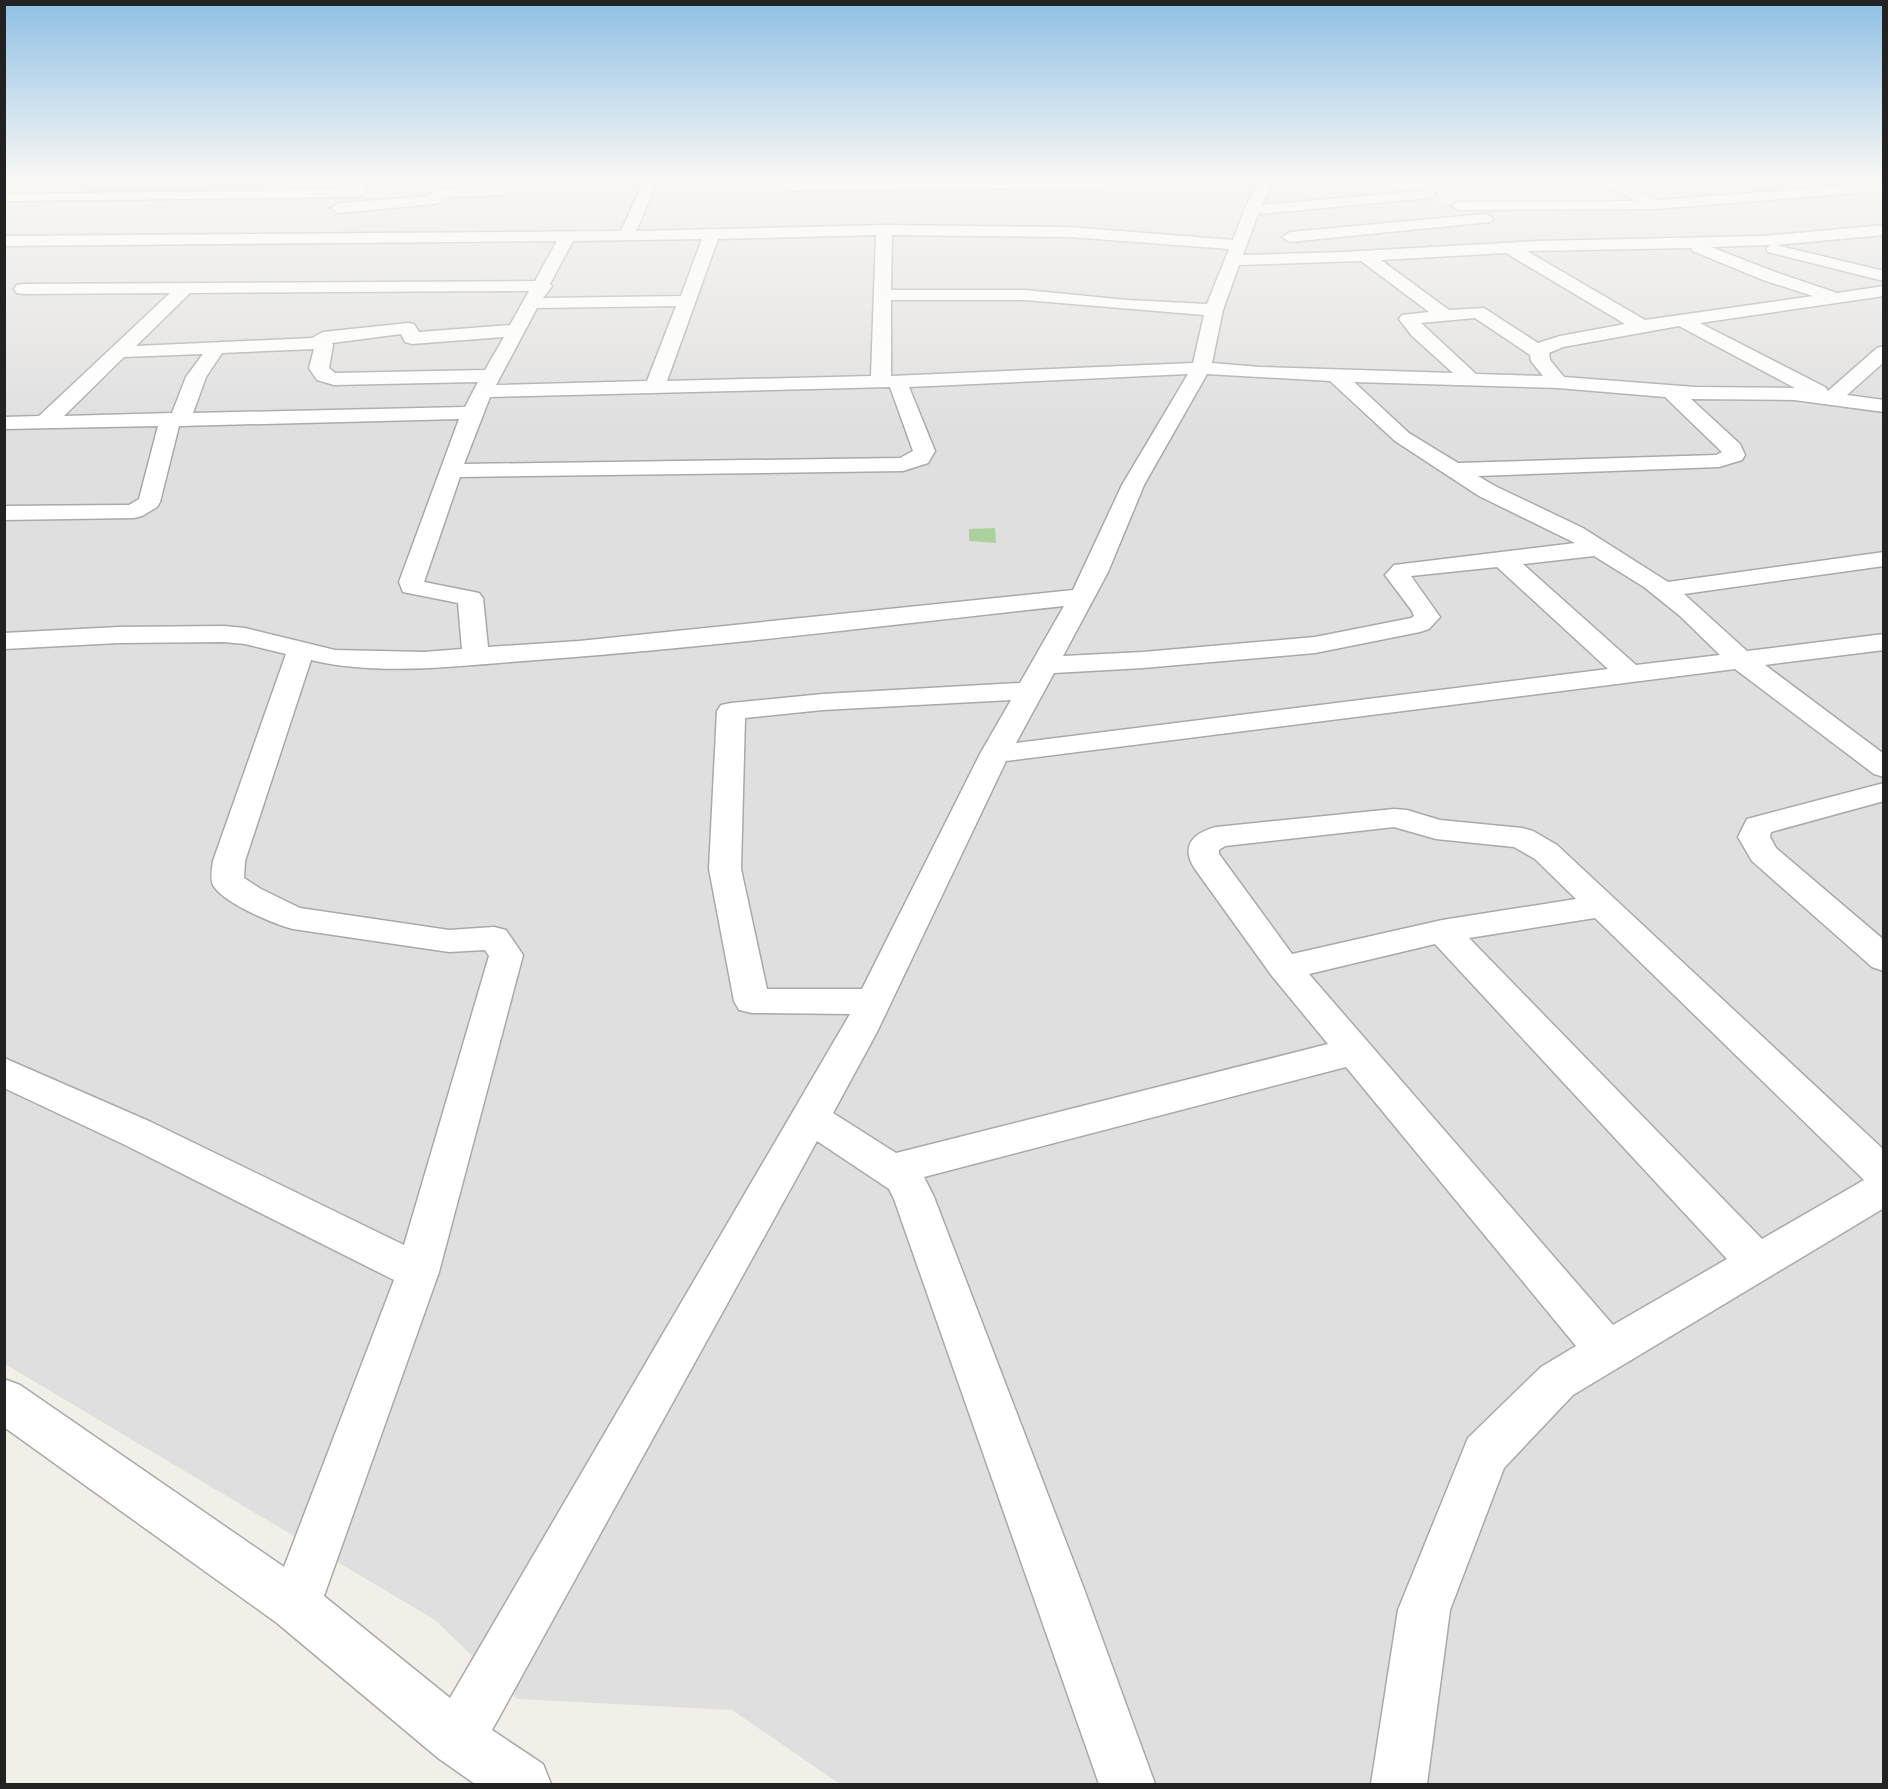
<svg xmlns="http://www.w3.org/2000/svg" width="1888" height="1789" viewBox="0 0 1888 1789" font-family="'DM Sans',sans-serif">
<rect width="100%" height="100%" fill="#f2efe9"/>
<path fill="#e0dfdf" d="M5 179H1367L1467 210 1675 205 1619 179H1883V1784H840L732 1710 517 1699 435 1620 5 1364Z"/>
<path fill="#add19e" d="M995 528 996 543 969 541V529Z"/>
<g fill="none" stroke-linecap="round" stroke-linejoin="round">
<defs>
<path id="minor" d="M357 179H371L361 196 356 197 4 201 5 195 10 194 351 189Z
M645 179H659L636 231 884 225 1070 227 1233 240 1244 210 1261 179H1275L1262 205 1429 190 1436 194 1429 198 1258 214 1243 255 1343 252 1538 241 1764 236 1884 225V235L1776 245 1884 271V281L1768 252 1766 249 1770 245 1711 247 1775 272 1837 293 1884 286V296L1700 323 1825 387 1828 391 1877 348 1884 346V362L1847 395 1884 400V412L1794 400 1691 399 1740 444 1745 455 1742 460 1719 467 1478 476 1495 486 1583 528 1668 582 1884 552V566L1684 594 1747 651 1884 634V650L1765 665 1884 754V777L1874 774 1735 669 1006 761 877 1032 833 1113 896 1153 1328 1044 1272 976 1195 869C1180 846 1193 833 1216 827L1394 809 1407 810 1440 820 1522 828 1533 831 1557 845 1884 1150V1208L1573 1395 1504 1468 1450 1610 1427 1784H1371L1398 1610 1468 1438 1541 1367 1576 1346 1346 1067 924 1177 934 1197 1084 1589 1155 1784H1099L894 1199 889 1189 817 1141 492 1730 543 1764 551 1784H475L438 1758 277 1623 4 1427V1379L20 1385 284 1567 394 1280 123 1144 4 1088V1058L151 1122 404 1245 489 956 485 950 449 952 293 929C274 924 223 903 213 885 210 878 212 868 213 861L286 654 245 644 224 642 118 643 4 649V633L118 627 224 626 245 628 335 650 424 652 462 649 458 603 403 592 399 582 459 419 179 426 160 502 157 507 142 516 134 518 4 520V506L122 505H129L139 499 158 426 4 429V417L39 416 170 293 23 294 17 293 14 289 17 285 23 284 535 281 557 241 4 246V236L621 231ZM876 235 871 376 667 381 718 239ZM892 235 1070 237 1229 249 1207 304 1127 300 1025 290H891ZM702 239 681 296 543 298 552 286 550 284 573 241ZM1691 248 1693 251 1763 280 1813 296 1645 320 1527 251ZM1506 253 1625 324 1560 336 1538 343 1484 308 1449 310 1381 260ZM1361 261 1429 312 1402 315 1399 319 1412 336 1453 373 1260 367 1212 363 1223 310 1239 265ZM529 291 510 325 419 332 414 324 408 323 323 332 312 338 136 346 190 293ZM891 300H1025L1204 315 1193 363 891 376ZM676 306 647 381 496 385 537 308ZM1475 318 1530 355 1531 361 1543 376 1476 374 1421 323ZM1679 326 1795 388 1695 387 1564 377 1550 360 1549 353 1563 347ZM401 334 405 342 412 344 504 337 485 370 335 373 329 368 333 345 332 343ZM314 349 309 368 317 380 334 385 478 382 465 407 193 413 206 377 222 353ZM203 354 186 377 172 413 64 416 124 357ZM1188 374 1122 485 1073 590 579 641 488 647 483 598 479 593 424 582 460 477 903 471 928 463 935 451 909 387ZM1207 374 1330 381 1395 441 1479 496 1575 543 1394 565 1385 575 1412 611 1414 616 1411 618 1315 637 1143 652 1063 656 1108 572 1144 485ZM1354 382 1558 388 1665 397 1722 452 1716 455 1458 463 1409 433ZM890 387 913 451 900 458 464 464 490 397ZM1594 556 1644 587 1680 616 1720 655 1636 665 1523 564ZM1497 567 1608 669 1016 743 1054 673 1143 668 1315 653 1420 632 1429 629 1440 617 1411 576ZM1064 606 1020 683 823 694 731 703 721 705 717 711 709 869 734 1001 739 1010 752 1013 850 1014 450 1698 324 1596 439 1272 523 955 506 930 494 927 449 930 300 908 261 889 244 878 245 861 311 660C381 677 464 665 536 660 713 647 889 625 1064 606ZM1011 700 980 754 862 989H767L741 869 745 718 823 710ZM1394 827 1436 839 1514 847 1535 859 1576 899 1442 920 1292 954 1219 854V850L1225 846ZM1595 918 1864 1180 1762 1239 1469 938ZM1435 944 1727 1259 1613 1325 1309 974Z
M1092 179H1110L1116 183 1109 187 791 191 784 187 791 183Z
M1594 179H1612L1657 200 1884 183V191L1655 209 1458 210 1451 206 1458 202 1636 201Z
M499 188 504 189 506 192 504 195 443 197 439 203 434 204 339 213 331 208 339 203 429 196 434 190 439 189Z
M1485 214 1490 216 1493 219 1490 222 1290 242 1282 237 1290 232Z
M1884 783V801L1771 832 1770 837 1776 848 1884 940V971L1872 967 1752 861 1738 837 1747 819Z"/>
</defs>
<use href="#minor" stroke="#a9a9a9" stroke-width="3"/>
<use href="#minor" fill="#fff" fill-rule="evenodd"/>
</g>
<linearGradient id="sky" x2="0" y2="1"><stop stop-color="#8fc0e4"/><stop offset="0.42" stop-color="#f9f8f5"/><stop offset="1" stop-color="#f9f8f5" stop-opacity="0"/></linearGradient>
<rect width="1888" height="429" fill="url(#sky)"/>
<rect width="1888" height="1789" fill="none" stroke="#222222" stroke-width="12"/>
</svg>
